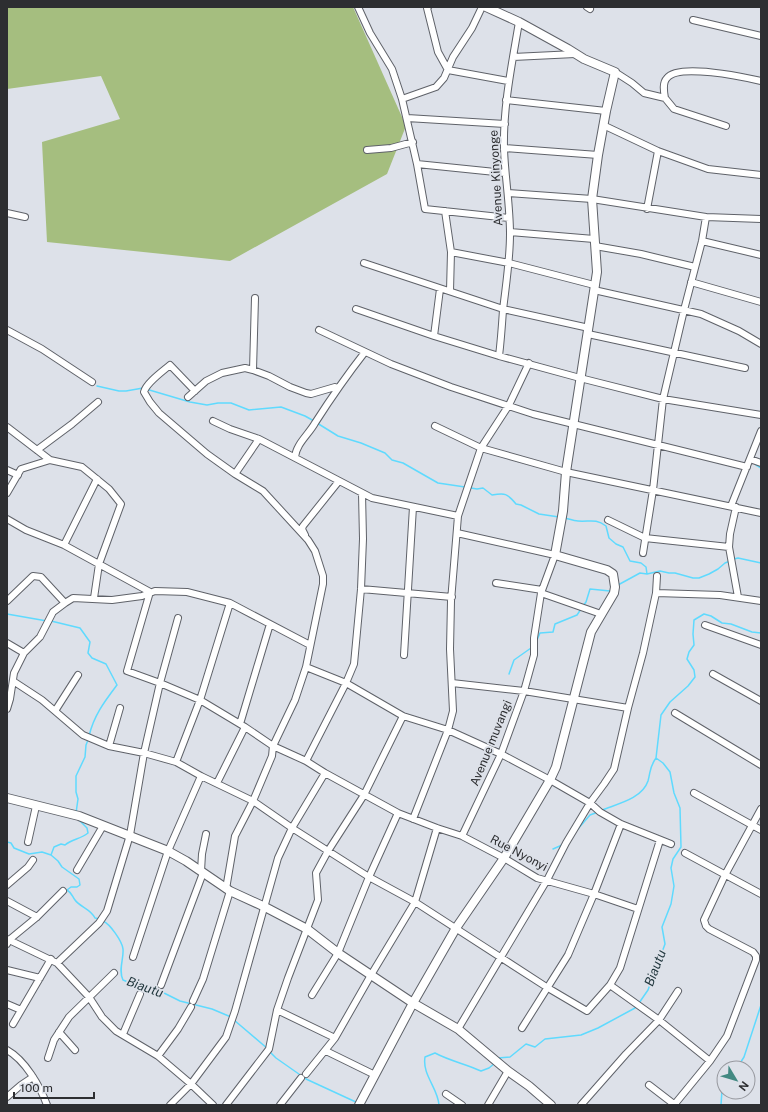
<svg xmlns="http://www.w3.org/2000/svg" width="768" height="1112" viewBox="0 0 768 1112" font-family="'Public Sans',sans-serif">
<rect width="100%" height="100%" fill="#dde1e9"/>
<path fill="#a5be7f" d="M7 7H353L406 126 387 174 230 261 47 242 42 142 120 119 101 76 7 89Z"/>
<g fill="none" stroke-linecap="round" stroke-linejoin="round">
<path stroke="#5fdafe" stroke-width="1.5" d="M97 386 119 391H126L143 388
M146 389 190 402 207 405 218 403H231L249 410 281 407 305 416 314 421
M317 423 338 436 361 443 385 453 392 460 403 463 438 483 465 487
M756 465 761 468
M471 488 477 489 483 488 492 495C505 493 507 493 516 504L521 505 539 514 559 517
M565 518C569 519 574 521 578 521 590 522 595 518 606 526L609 538 616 544 623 547 630 561 641 563 646 567 647 574 660 571 669 573H675L693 578H699L709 574 718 569 725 563 730 561
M734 559 738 558 761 563
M618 585 640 573 647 574
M583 606 586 602 590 589 610 591
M7 614 47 621
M51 621 80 628 90 642 88 653 92 658 106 664 117 685C105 701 94 715 89 736
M537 640 540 633 553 632 555 624 577 615 581 609
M509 674 514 660 531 648
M602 810C617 804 642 799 648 781 651 770 649 768 656 758
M76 813 78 799 76 792V776L85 757 86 745 88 740
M577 830 590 815 598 812
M7 842 11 843 14 848 29 854 42 852 51 855 58 861 62 867 79 879 80 885 77 887H71L67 890C72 893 72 896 75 900 80 907 91 909 95 918L100 919
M553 849 562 845
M51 855 54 847 61 844 65 845C72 839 81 839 88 833L87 828 79 820
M103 921C110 924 122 941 123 949 124 959 118 970 123 980L140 987 160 991 180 1001 212 1009 231 1017
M639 1003 648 990 665 944 662 927 671 904 674 886 671 868 673 859 681 847 680 808 674 793 670 772 663 763 656 758 661 715 670 702 688 686 695 677 694 670 687 659 689 652 694 645 693 634 694 620 704 614 711 616 722 623 731 624 752 632 761 633
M234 1020 268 1049
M270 1052 276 1058 306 1079 358 1103
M498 1058 510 1057 526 1044 535 1047 545 1039 581 1035 598 1028 635 1008 637 1006
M737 1068 744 1057 761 1005
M413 1105H416
M439 1105C438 1088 422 1075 425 1057L435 1053C450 1061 466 1064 481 1071L489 1068 495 1063
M721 1105 722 1090 724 1087"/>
<defs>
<path id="minor" d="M358 7 370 33 392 69 402 99 417 164 425 209 509 218
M428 7 427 8 438 52 448 70 508 81
M587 7 590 9
M693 20 761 36
M513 57 575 54
M615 72 632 83 644 93 665 98 674 109 726 126
M665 98C664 92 662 83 667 78 678 63 743 77 761 81
M402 99 436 87 444 78 453 57 472 28 482 7
M506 100 606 111
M407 118 505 124
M603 125 658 151 708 169 761 175
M504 148 598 155
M367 150 391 148 413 142
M417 164 505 173
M508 193 592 199 706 217 761 219
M647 209 658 151
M445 211 451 252 450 291
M7 213 25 217
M510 232 594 239
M702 241 761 255
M595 246 641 254 695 267
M451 252 509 263 594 285
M364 263 503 309 589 328
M691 282 761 302
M594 290 701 314 739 331 761 344
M356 309 434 336 499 356 580 378 663 399 761 415
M7 330 42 349 92 382
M319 330 391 364 451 387 533 414 747 467
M588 334 745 368
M434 336 440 289
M499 356C501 340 502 325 503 310 506 284 510 260 510 234 510 205 505 177 504 149 503 106 512 64 519 22
M253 370 255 298
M195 391 170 365C163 371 146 383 144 392L150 402 159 413 207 454 235 474 263 491 308 540 315 551 323 576V584L306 667 295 700 273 746 272 756 253 801 235 836 226 889
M188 397 206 381 222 373 245 368 253 370 269 376 290 387 306 393 311 394 335 387 337 388
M213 421 230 429 259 439 372 498 458 516
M435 426 481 448 566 472 761 513
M7 427 50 460 82 467 109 489 121 504 99 564 94 598
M37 450 72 424 98 402
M295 457C296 444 309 434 315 423 331 398 347 375 365 352
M750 459 761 463
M7 470 18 475
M235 474 259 439
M7 493 21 469 50 460
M731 506 761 431
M736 507 730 534 729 547 738 597
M7 519 26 530 64 545 150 592
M608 520 645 538 729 547
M457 533 555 555 541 593 534 638V655L524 691 501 754 462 836
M305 535 302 529 303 526 339 481
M64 545 97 479
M643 553 653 490 663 399 684 310 702 241 706 217
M496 583 542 590
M361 589 452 597
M150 592 127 671 160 683 200 700 245 727 273 746 306 761 325 773 398 813 437 828 462 836 504 858 537 878 594 894 638 909
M541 593 601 614
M656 593 720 595 761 601
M7 601 33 576 41 577 65 603
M705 625 761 645
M7 643 24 653
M404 655 413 507
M306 667 346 683 403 716 448 730 501 754 550 780 590 803 600 812 621 824 671 844
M713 674 761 701
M13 681 42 700 83 735 109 746 144 753 176 762 201 776 253 801 292 828 369 877 415 902 548 988 587 1011 610 985 620 968 660 840
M452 683 524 691 628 708
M7 709 10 699 14 673 24 653 40 637 53 612 65 603 73 598 112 600 142 596 155 591 187 592 230 603 310 645
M55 711 78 675
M675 713 761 765
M240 724 270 624
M109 746 120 708
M306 761 346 683 354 664 361 589 363 539 362 493
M176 762 200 700 230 603
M217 783 245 727
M694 793 761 830
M413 819 448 730 453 711 450 649 451 601 458 516 481 448 509 405 529 363
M28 842 36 806
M685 853 761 894
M77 870 103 826
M201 871 202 854 206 834
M7 885 28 867 33 860
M7 901 37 917
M7 939 57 963 89 997 102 1017 116 1031 158 1056 191 1084 213 1105
M7 944 9 940 37 917 63 891
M133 957 168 851 201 776
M57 963 99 923 107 911 130 835 144 753 160 683 178 618
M7 970 40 978
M161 985 203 873
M610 985 659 1020 710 1061
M312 995 338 953 369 877 398 813
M193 1001 203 979 230 891
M7 1004 21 1010
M277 1010 335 1038
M13 1024 51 959
M522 1028 568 955 594 894 621 824
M458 1029 547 880 566 843 590 803 604 784 614 769 628 708 643 653 656 593 657 576
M59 1032 75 1050
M123 1034 140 994
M7 1050C25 1060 40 1086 47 1105
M326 1051 375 1075
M158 1056 178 1029 191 1007
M48 1058 54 1040 69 1017 114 973
M306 1074 335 1038 371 975 415 902 437 828
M649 1085 675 1105
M446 1094 462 1105
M7 1097 21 1085 33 1077
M170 1105 191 1084 226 1037 235 1011 278 858 292 828 325 773
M226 1105 269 1049 277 1010 288 978 318 900 316 873 328 851 364 795 403 716
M280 1105 301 1078
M488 1105 508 1071
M581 1105 626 1054 659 1020 678 991
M674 1105 710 1061 727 1036 756 960V956L753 952 709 929 706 926 704 920 725 875 761 809"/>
<path id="tertiary" d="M7 798 79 816 168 851 186 861 230 891 265 907 307 929 338 953 413 1003 458 1029 508 1071 529 1086 551 1105
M359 1105 413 1003 456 928 504 858 550 780 556 767 591 632 614 593 615 587 613 574 607 570 555 555 563 511 566 472 597 272 592 199 598 155 606 111 615 72 584 59 568 49 519 22 486 7"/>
</defs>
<use href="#minor" stroke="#5f6269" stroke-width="8"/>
<use href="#tertiary" stroke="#5f6269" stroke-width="10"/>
<use href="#minor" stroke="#fff" stroke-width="6"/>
<use href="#tertiary" stroke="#fff" stroke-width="8"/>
</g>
<g text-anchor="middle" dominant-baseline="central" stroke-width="3.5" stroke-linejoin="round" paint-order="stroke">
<g font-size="12" fill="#2d2e31" stroke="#dde1e9">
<text transform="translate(496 178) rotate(-93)">Avenue Kinyonge</text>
<text transform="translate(491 743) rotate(-68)">Avenue muvangi</text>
<text transform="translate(519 853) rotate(28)">Rue Nyonyi</text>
</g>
<g font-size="13" font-style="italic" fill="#1d333a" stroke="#dde1e9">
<text transform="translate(655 968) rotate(-69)">Biautu</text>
<text transform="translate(145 987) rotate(20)">Biautu</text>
</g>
</g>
<rect width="768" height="1112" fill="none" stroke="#2d2e31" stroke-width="16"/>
<g transform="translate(736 1080) rotate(128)"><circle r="19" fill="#dde1e9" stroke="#97999f"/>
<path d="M0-3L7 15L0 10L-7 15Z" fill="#428982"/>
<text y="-6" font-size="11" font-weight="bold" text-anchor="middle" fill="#2d2e31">N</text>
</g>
<path d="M14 1092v6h80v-6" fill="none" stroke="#2d2e31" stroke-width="2"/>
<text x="20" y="1092" font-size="12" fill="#2d2e31" stroke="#dde1e9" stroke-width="3" paint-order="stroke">100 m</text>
</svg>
